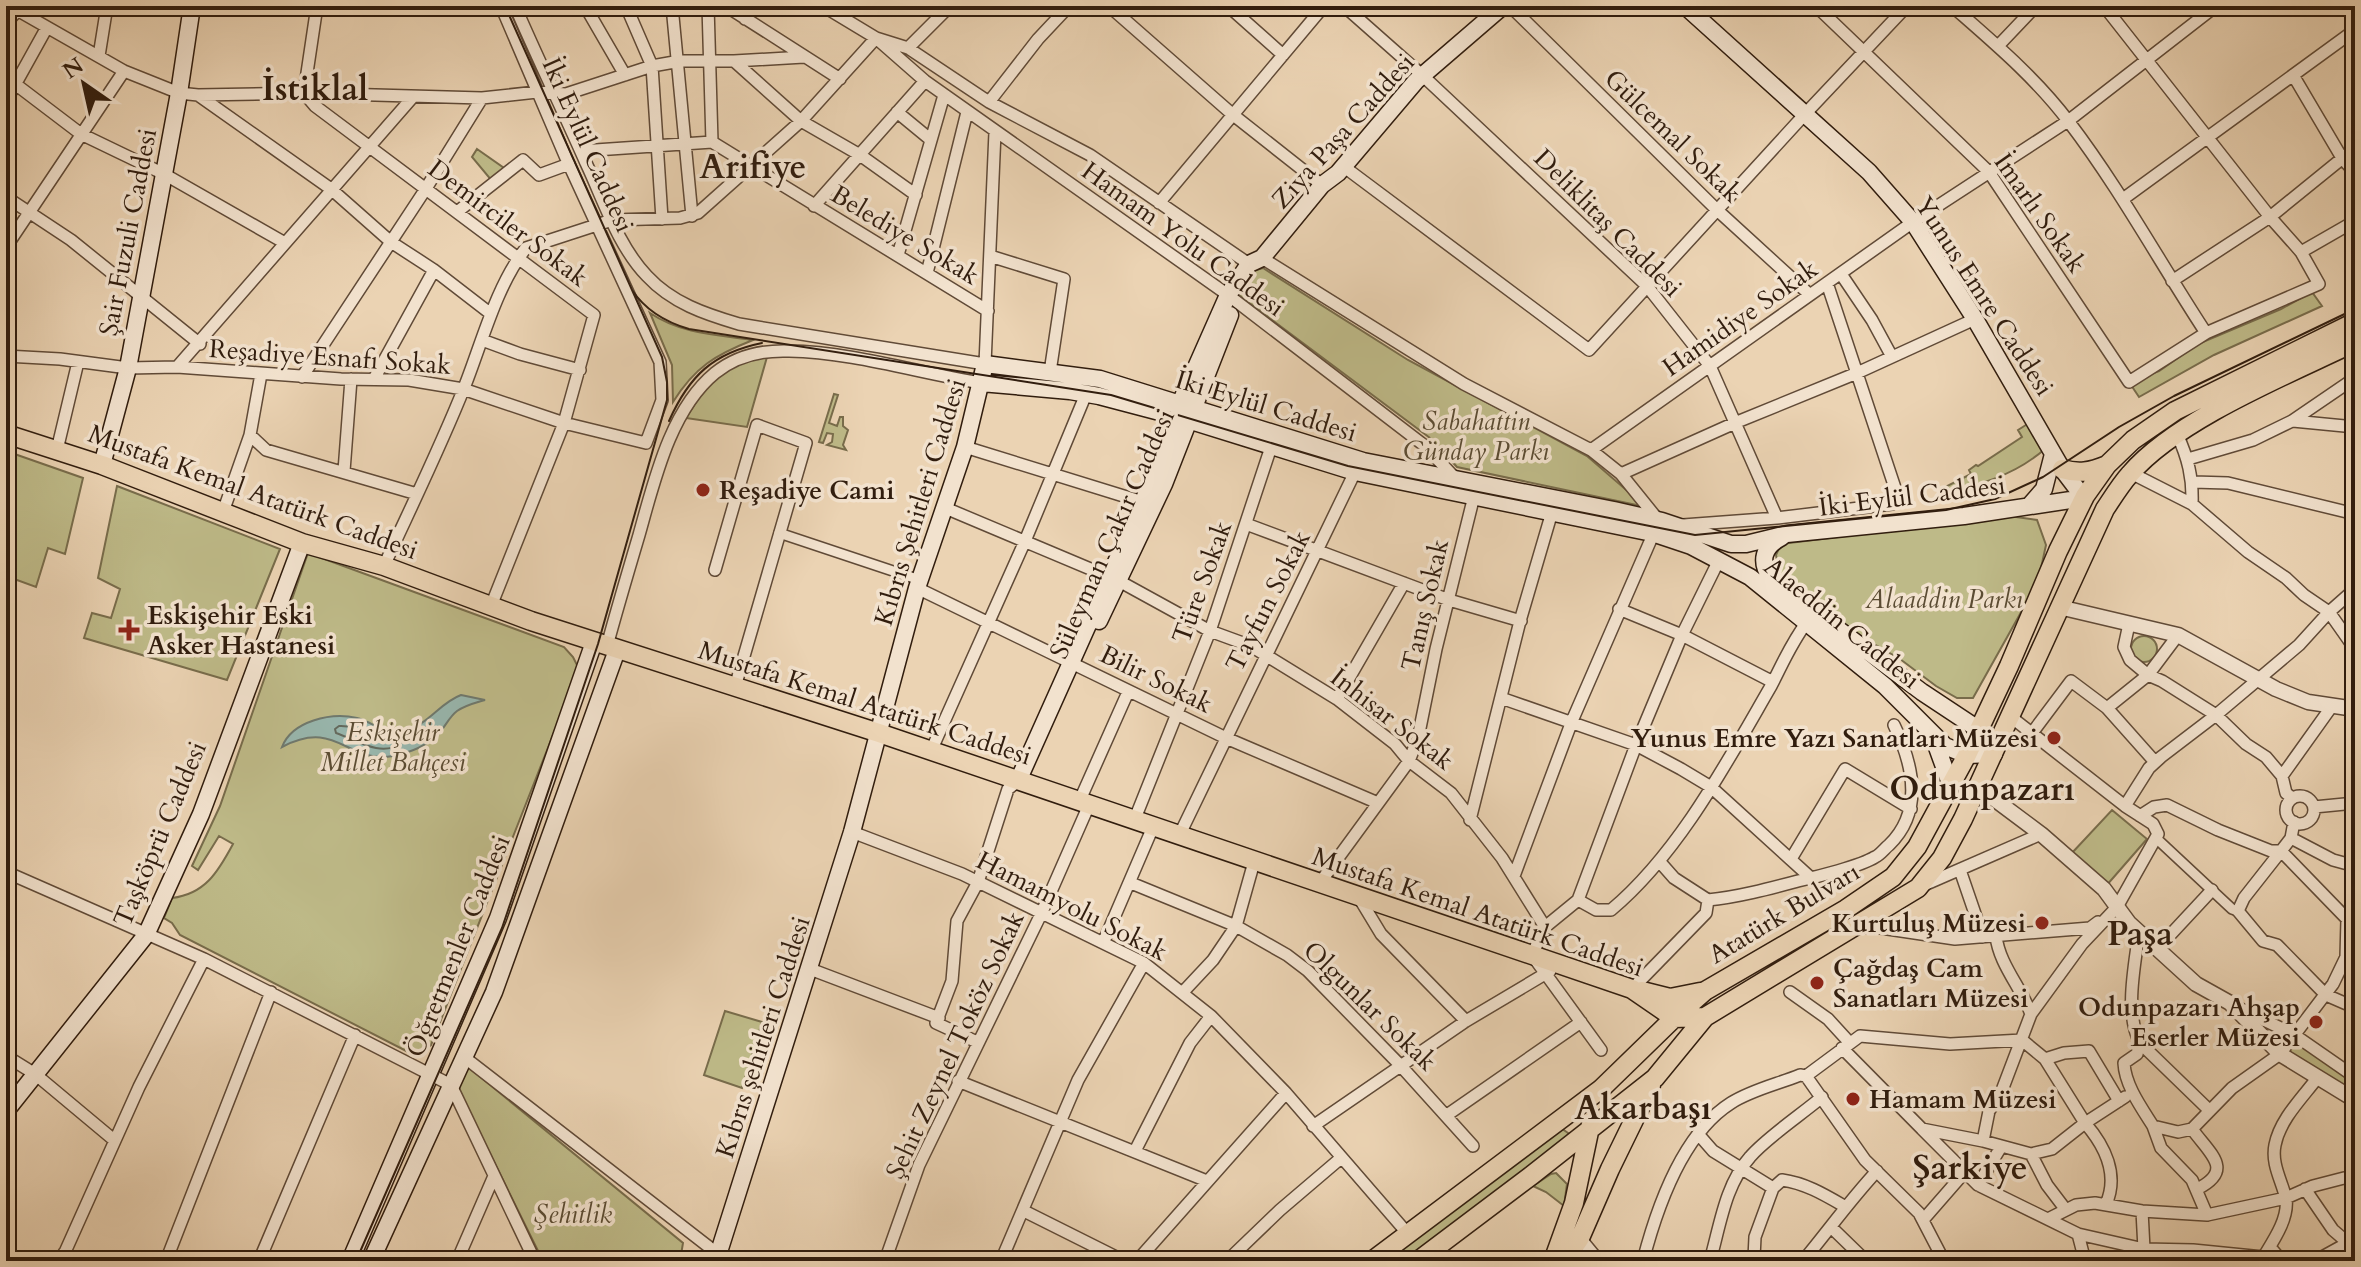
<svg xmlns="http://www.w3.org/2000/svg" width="2361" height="1267" viewBox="0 0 2361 1267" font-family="Cardo,serif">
<rect width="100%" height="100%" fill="#ebd3b3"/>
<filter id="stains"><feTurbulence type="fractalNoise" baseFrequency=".0025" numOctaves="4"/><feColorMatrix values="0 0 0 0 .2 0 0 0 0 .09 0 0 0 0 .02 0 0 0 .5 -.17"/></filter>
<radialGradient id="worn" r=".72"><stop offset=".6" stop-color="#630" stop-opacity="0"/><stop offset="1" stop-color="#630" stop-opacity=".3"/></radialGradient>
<path fill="#beba88" stroke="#786c4b" stroke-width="2" d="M477 149 504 168 492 181 472 157Z
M1263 268 1408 360 1587 456 1646 507 1457 467 1430 438 1236 293 1253 271Z
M2312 292 2322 306 2214 355 2139 397 2129 382 2159 371 2198 344 2281 309Z
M650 313C681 334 717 335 753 340 715 355 695 367 673 402L672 365Z
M767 357 747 427 686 418C707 383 724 360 767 357Z
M834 394 838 395 829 423 837 426 840 417H843V426L848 430 843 445 846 450 827 445 832 442 833 434 827 433 823 443 819 442Z
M2029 423 2046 448C2018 473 1984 485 1947 491V486L1971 474 1969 470 1976 465 1978 466 2022 437 2018 430Z
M6 451 83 478 65 554 48 548 36 587 6 576Z
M117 486 280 549 227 680 84 638 92 613 111 618 120 589 98 578Z
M2009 516 2037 520 2046 545 2038 582 1973 698H1957L1936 686 1900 659 1834 621 1780 580 1776 555 1781 544Z
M308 553 564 647 573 657 579 669 431 1045 416 1056 180 935 172 923 164 918 172 898C205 894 218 872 233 844L219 836 198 870 192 866 220 806Z
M2131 649a13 13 0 1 1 26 0a13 13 0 1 1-26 0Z
M2112 810 2147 839 2106 886 2071 854Z
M725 1011 762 1022 742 1088 704 1075Z
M2295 1042 2355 1083V1099L2286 1055Z
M467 1066 683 1243 680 1261H543L457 1087Z
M1561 1128 1568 1133V1136L1406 1261H1387Z
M1556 1173 1567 1184 1564 1206 1546 1192 1533 1186 1551 1174Z"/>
<path fill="#98b7ae" stroke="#6f796e" stroke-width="2" d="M461 695 485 700C475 703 466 705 457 711 448 718 445 728 437 735 426 746 408 753 393 756 346 764 337 718 282 747 292 721 331 712 357 718 376 723 381 735 404 730 428 726 439 703 461 695Z"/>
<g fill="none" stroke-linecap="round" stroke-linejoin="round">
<path stroke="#646a5e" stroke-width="2" d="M339 726C361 725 376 740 398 739L401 744C379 757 357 740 336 733L335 729Z"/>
<defs>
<path id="pedestrian" d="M779 533 920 580
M2157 839 2232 909 2238 911"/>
<path id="minor" d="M10 6 124 71 179 93 198 95 304 93 482 98 537 92 566 94 652 66 680 61H734L804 57
M515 6C538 59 563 111 586 163 604 201 618 246 647 276 672 303 705 314 739 324L985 364 995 132
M585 6 625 75
M626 6 652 66 662 219
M672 6 692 216
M708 6 712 142 988 311
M726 6 840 79
M823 6 876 38 908 48 989 102 1090 155 1249 264
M1109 6 1232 114 1322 185
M1228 6 1283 55
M1344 6 1422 75 1647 286 1710 366 1777 518
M1510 6 1716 209 1809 294
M1816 6 1989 172 2129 382 2206 333 2319 284 2301 252 2270 217 2104 6
M1952 6C1993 42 2036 78 2069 122 2120 189 2160 263 2206 333
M745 19 754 6
M6 23 22 6
M1998 46 2036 6
M908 48 950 6
M99 56 107 6
M734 61 801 121 860 155 916 195
M2293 75 2342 158 2355 173
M6 77 81 134 164 174 285 243
M304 93 315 106 594 315 564 423 491 606
M304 93 317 6
M198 95 331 189 391 242 434 270 491 314
M6 101 46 29
M989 102 1038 39 1069 6
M897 112 931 140
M581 151 712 142
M1343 166 1589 350 1805 114 1907 6
M6 197 71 240 200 344
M2123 199 2355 30
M1159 203 1324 6
M814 206 925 81
M457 212 523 160 539 175 569 164
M6 247 124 71
M2301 252 2355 221
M898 255 944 95
M990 256 1064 279 1050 372
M1262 258 1464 384 1591 450 1621 474 1659 521 1572 721 1514 876
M927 273 967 112
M1841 274 1872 320 1891 355
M2172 281 2270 217 2355 148
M482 340 520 354 580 370
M6 356 60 359 128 368 177 367 341 379 409 380 463 389 564 423 646 443 662 400 660 362 566 158 501 6
M177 367 412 98
M302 377 425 190 482 98
M374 379 434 270
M2293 421 2355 427
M2177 434C2188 458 2193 478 2192 504
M250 435 266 450 417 494
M965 447 1143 502
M57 450 78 362
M1591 450 1913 222 2068 121 2216 6
M2188 459 2253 440 2292 421 2355 378
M344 471 351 379
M2131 473 2192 504 2248 552 2286 578 2304 595 2329 612 2355 649
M1621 474 1737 422 1857 373 1975 319
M2193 482 2228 483 2355 514
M943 507 1119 581 1210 631 1251 646 1337 699 1395 744 1409 761 1451 793 1502 858 1545 927
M223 512 250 435 261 374
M1246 524 1449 600 1521 621
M1683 525 1777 518 1892 504 1899 500 1827 283
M384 566C411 507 440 448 464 388 482 343 496 286 526 248L612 220 680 218 698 213 801 121 876 38 925 81 1228 295 1425 446 1455 478
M715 570 757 425 806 443 735 687
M917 588 1226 738 1378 803
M1619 609 1682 635 1773 682
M2129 624 2124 647 2130 660 2148 675 2162 681 2216 715 2246 744 2266 757 2282 776
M607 646C617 609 628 572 639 535 654 482 670 410 715 373 736 356 763 350 789 351 852 352 919 373 981 383
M1501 698 1636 745 1681 769 1711 787 1811 878
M1337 699 1404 583
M2107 708 2148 675 2178 635
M2032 733 2071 681 2107 708 2155 762
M931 751 1025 541 1086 394
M2286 810a14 14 0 1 1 28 0a14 14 0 1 1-28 0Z
M2292 798 2286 793 2282 776 2332 706
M1079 802 1128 692
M2125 806 2149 768 2161 757 2216 715 2299 645 2329 612 2355 589
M2314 807 2355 803
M2140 816 2154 807 2167 805 2218 830 2271 851H2281L2291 838 2294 822
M1470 820 1520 621 1552 512
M1134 821 1210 631 1271 447
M852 832 962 874 1144 963 1211 1016 1286 1093 1408 1234
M1179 836 1355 472
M2291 838 2333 860 2355 866
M1791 859 1845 769 1911 809
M1659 861 1674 878 1708 900
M1960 870 1983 937
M6 872 204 959 451 1085 535 1261
M1131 883 1236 926 1287 955 1308 971 1400 1065 1473 1146
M1319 884 1409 761 1418 738 1436 649 1474 496
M1924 885 2041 834
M1358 896 1381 934 1466 1021
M1578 900 1596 910H1611C1679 853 1727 762 1771 686 1783 663 1791 643 1807 622
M1858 928H1881L1955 939 2090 928 2098 922
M2139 931C2135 966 2124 1011 2140 1043L2137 1054 2124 1063C2125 1085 2141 1107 2153 1126
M1996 936C1999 964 2021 987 2031 1014
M1104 941 1153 827
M2158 948 2212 890
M810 969 939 1018
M1632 989 1706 913 1708 900C1738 897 1768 889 1798 881 1816 877 1861 866 1875 857 1880 855 1885 848 1889 845 1924 811 1913 764 1894 725
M1183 992 1213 960 1236 926 1254 862
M1790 992 1828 1019 1849 1042
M2239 1008 2293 1034 2355 1077
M977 1042 936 1023 952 981 957 921 978 882 1008 789 1018 781
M2140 1043 2209 1110
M1842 1048 1922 1129 1983 1141 2031 1154 2052 1149 2085 1123C2105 1146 2119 1175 2106 1204
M1601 1050 1532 955 1545 927 1578 900 1636 745 1682 635 1719 560
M6 1056 35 1074 114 1140
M464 1057 709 1247 718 1255 716 1260
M2045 1059 2085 1123 2125 1097
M1806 1076 1865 1160 1919 1213 1944 1261
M958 1081 1207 1181
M1447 1115 1581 1022
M1313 1126 1466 1021 1550 971
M1922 1129 1978 1185 2001 1147
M2192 1129C2210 1154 2235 1170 2197 1189
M1699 1135 1713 1151 1773 1188 1755 1237 1754 1258 1757 1261
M1983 1141 1989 1111 2001 1093 2031 1014 2082 944 2117 907 2158 834 2153 824 2125 806 2011 717
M1135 1151 1190 1043 1211 1016
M2031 1154 2047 1185 2066 1210
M1978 1185 2078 1234 2085 1261
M1773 1188 1782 1180C1805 1183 1825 1195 1844 1206
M2305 1189 2333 1230 2347 1242
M1024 1211 1124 1261
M2142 1211 2144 1249
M2207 1215 2192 1180 2161 1148 2153 1126 2178 1132 2192 1129 2232 1088 2280 1054 2333 984 2346 957 2347 919 2281 851 2244 898 2238 911 2263 941 2277 945 2326 995 2349 1005 2355 1001
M2050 1218 2076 1205 2095 1203 2142 1211 2207 1215 2286 1198 2313 1186 2344 1178 2355 1181
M1923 1220 1964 1173
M1831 1227 1866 1261
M2078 1234 2144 1249 2193 1250 2263 1257
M1580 1238 1599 1261
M2270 1247 2282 1261
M64 1253 86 1261
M61 1261 139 1087 204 959
M166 1261 271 992
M259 1261 355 1035
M457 1261 494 1176
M885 1261 919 1165 1042 912 1089 805
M1001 1261 1078 1080 1144 963
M1137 1261 1286 1093
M1227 1261 1280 1210 1341 1158
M1643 1261C1657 1207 1682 1134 1731 1103 1751 1090 1778 1084 1800 1075L1806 1076 1860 1036 1950 1044 2022 1040 2045 1059 2064 1053 2089 1051 2119 1101
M1710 1261C1720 1226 1725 1185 1750 1157 1766 1138 1802 1114 1822 1097
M1803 1261C1828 1231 1850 1200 1877 1171
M2261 1261C2271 1244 2289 1220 2286 1199 2282 1181 2271 1164 2275 1145 2280 1119 2303 1097 2318 1077
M2315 1261 2355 1239"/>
<path id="tertiary" d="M2059 607 2178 635 2276 689 2308 702 2355 709
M1978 787 2041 834 2104 889 2129 923 2196 984 2230 1003 2280 1054 2355 1100"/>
<path id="secondary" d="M1685 6 1869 172 1913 222 1975 319 2062 469 2084 498
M981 383 1070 391 1099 396 1175 416 1355 472 1652 533 1691 546 1750 577 1885 686 1945 746 1967 755 1994 754
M102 465 128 368 179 93 192 6
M2030 505 2044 489 2053 454
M1782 537C1763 547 1759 561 1771 579L1922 692 1999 743
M1099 621 1164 484 1230 315
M1934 739 1951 786
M1018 781 1143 502 1178 408 1228 295 1249 264 1262 258 1322 185 1338 173 1416 81 1503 6
M6 1111 146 935 201 814 302 543
M718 1255 852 832 917 588 965 447 985 364 1100 379 1363 461 1614 510 1662 521 1731 544H1746L1787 534 1964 516 2084 498
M350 1261 498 918 594 642
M371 1261 494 992 617 650"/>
<path id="primary" d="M6 434 102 465 302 543 384 566 531 621 879 733 1632 989 1674 1018 1705 1017
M2062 469C2079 474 2090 472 2107 465
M1642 991 1670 998 1700 992
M1372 1261 1601 1089 1674 1018 1705 991 1846 909 1893 877 1917 847 1967 755 2009 666 2058 551 2085 496 2107 465 2133 440 2175 411 2355 322
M1418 1261 1532 1175 1655 1078 1705 1017 1918 888 1942 858 1963 819 2105 509C2113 497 2121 484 2130 474 2177 419 2289 374 2355 342
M1553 1261 1574 1203 1590 1127
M1564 1261 1580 1238 1610 1169 1651 1085"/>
</defs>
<use href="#pedestrian" stroke="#604a37" stroke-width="12"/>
<use href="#minor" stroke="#604a37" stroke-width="14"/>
<use href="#tertiary" stroke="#604a37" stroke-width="17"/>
<use href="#secondary" stroke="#311d0e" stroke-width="19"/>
<use href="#primary" stroke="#311d0e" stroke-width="21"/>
<use href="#pedestrian" stroke="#f2e2ce" stroke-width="9"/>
<use href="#minor" stroke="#f2e2ce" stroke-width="11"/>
<use href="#tertiary" stroke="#f2e2ce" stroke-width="14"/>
<use href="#secondary" stroke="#f2e2ce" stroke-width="16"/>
<use href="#primary" stroke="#ebd3b3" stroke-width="18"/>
<path stroke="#311d0e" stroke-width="2" d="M632 290C646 311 665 322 689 329L1111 395 1348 466 1695 535 1946 510 1995 499 2043 477 2119 427 2174 396 2355 309
M669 421C689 376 713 353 762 343
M356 1261 502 928 598 644 667 400V382L662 357 505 6"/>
</g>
<g fill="#8f2418" stroke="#f2e2ce" stroke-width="3">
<circle cx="703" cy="490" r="8"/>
<path d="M125 618h8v8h8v8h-8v8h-8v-8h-8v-8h8z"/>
<circle cx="2054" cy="738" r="8"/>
<circle cx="2042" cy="923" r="8"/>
<circle cx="1817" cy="983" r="8"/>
<circle cx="2316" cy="1022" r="8"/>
<circle cx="1853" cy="1099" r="8"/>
</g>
<g text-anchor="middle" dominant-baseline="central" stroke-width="7" stroke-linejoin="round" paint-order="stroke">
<g font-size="26" fill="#311d0e" stroke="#f2e2ce">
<text transform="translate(1343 131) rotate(-48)">Ziya Paşa Caddesi</text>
<text transform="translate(1673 136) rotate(44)">Gülcemal Sokak</text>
<text transform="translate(588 145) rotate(66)">İki Eylül Caddesi</text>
<text transform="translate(2040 213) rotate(55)">İmarlı Sokak</text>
<text transform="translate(508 223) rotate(37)">Demirciler Sokak</text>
<text transform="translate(1608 223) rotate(45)">Deliklitaş Caddesi</text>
<text transform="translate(128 232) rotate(-79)">Şair Fuzuli Caddesi</text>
<text transform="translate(905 235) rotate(31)">Belediye Sokak</text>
<text transform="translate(1183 239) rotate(36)">Hamam Yolu Caddesi</text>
<text transform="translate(1984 296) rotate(57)">Yunus Emre Caddesi</text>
<text transform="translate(1740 318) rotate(-35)">Hamidiye Sokak</text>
<text transform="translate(330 357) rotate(4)">Reşadiye Esnafı Sokak</text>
<text transform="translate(1266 406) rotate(17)">İki Eylül Caddesi</text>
<text transform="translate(253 492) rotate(20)">Mustafa Kemal Atatürk Caddesi</text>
<text transform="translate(1912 496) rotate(-7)">İki Eylül Caddesi</text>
<text transform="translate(920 502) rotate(-73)">Kıbrıs Şehitleri Caddesi</text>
<text transform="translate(1112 534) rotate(-66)">Süleyman Çakır Caddesi</text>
<text transform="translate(1202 582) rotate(-70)">Türe Sokak</text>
<text transform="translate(1268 601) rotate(-63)">Tayfun Sokak</text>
<text transform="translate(1425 605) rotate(-77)">Tanış Sokak</text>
<text transform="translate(1842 623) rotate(39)">Alaeddin Caddesi</text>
<text transform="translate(1156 679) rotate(26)">Bilir Sokak</text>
<text transform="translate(865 703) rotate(18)">Mustafa Kemal Atatürk Caddesi</text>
<text transform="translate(1392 719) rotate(38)">İnhisar Sokak</text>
<text transform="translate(160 834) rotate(-67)">Taşköprü Caddesi</text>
<text transform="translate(1072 906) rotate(27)">Hamamyolu Sokak</text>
<text transform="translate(1478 912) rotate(19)">Mustafa Kemal Atatürk Caddesi</text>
<text transform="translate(1784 913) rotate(-31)">Atatürk Bulvarı</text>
<text transform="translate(458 946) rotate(-68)">Öğretmenler Caddesi</text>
<text transform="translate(1370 1006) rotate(44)">Olgunlar Sokak</text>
<text transform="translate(763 1037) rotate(-72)">Kıbrıs şehitleri Caddesi</text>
<text transform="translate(955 1045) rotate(-65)">Şehit Zeynel Toköz Sokak</text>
</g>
<g font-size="26" font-style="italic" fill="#5b4c33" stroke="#f2e2ce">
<text x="1476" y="421">Sabahattin<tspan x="1476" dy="30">Günday Parkı</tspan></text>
<text x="1944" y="599">Alaaddin Parkı</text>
<text x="393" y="732">Eskişehir<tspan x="393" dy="30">Millet Bahçesi</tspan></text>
<text x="573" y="1214">Şehitlik</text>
</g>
<g font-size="26" font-weight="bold" fill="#311d0e" stroke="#f2e2ce" text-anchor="start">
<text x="719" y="490">Reşadiye Cami</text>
<text x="147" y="615">Eskişehir Eski<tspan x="147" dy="30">Asker Hastanesi</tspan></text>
<text x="2038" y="738" text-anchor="end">Yunus Emre Yazı Sanatları Müzesi</text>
<text x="2026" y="923" text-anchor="end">Kurtuluş Müzesi</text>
<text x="1833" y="968">Çağdaş Cam<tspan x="1833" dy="30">Sanatları Müzesi</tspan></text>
<text x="2300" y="1007" text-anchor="end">Odunpazarı Ahşap<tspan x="2300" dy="30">Eserler Müzesi</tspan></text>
<text x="1869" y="1099">Hamam Müzesi</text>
</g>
<g font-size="34" font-weight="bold" fill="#311d0e" stroke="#f2e2ce">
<text x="315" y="89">İstiklal</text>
<text x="753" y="167">Arifiye</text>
<text x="1982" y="789">Odunpazarı</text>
<text x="2140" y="934">Paşa</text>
<text x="1643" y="1108">Akarbaşı</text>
<text x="1970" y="1168">Şarkiye</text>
</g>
</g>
<rect width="2361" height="1267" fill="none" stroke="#ebd3b3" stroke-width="32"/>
<rect x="8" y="8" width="2345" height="1251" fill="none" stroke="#311d0e" stroke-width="4"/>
<rect x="16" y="16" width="2329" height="1235" fill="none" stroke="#311d0e" stroke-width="2"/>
<g transform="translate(84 84) rotate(326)" stroke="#f2e2ce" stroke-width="6" paint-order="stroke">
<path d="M0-6L14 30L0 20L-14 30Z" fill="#311d0e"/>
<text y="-12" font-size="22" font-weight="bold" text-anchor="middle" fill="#311d0e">N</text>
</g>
<rect width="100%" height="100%" filter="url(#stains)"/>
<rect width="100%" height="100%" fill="url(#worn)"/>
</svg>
